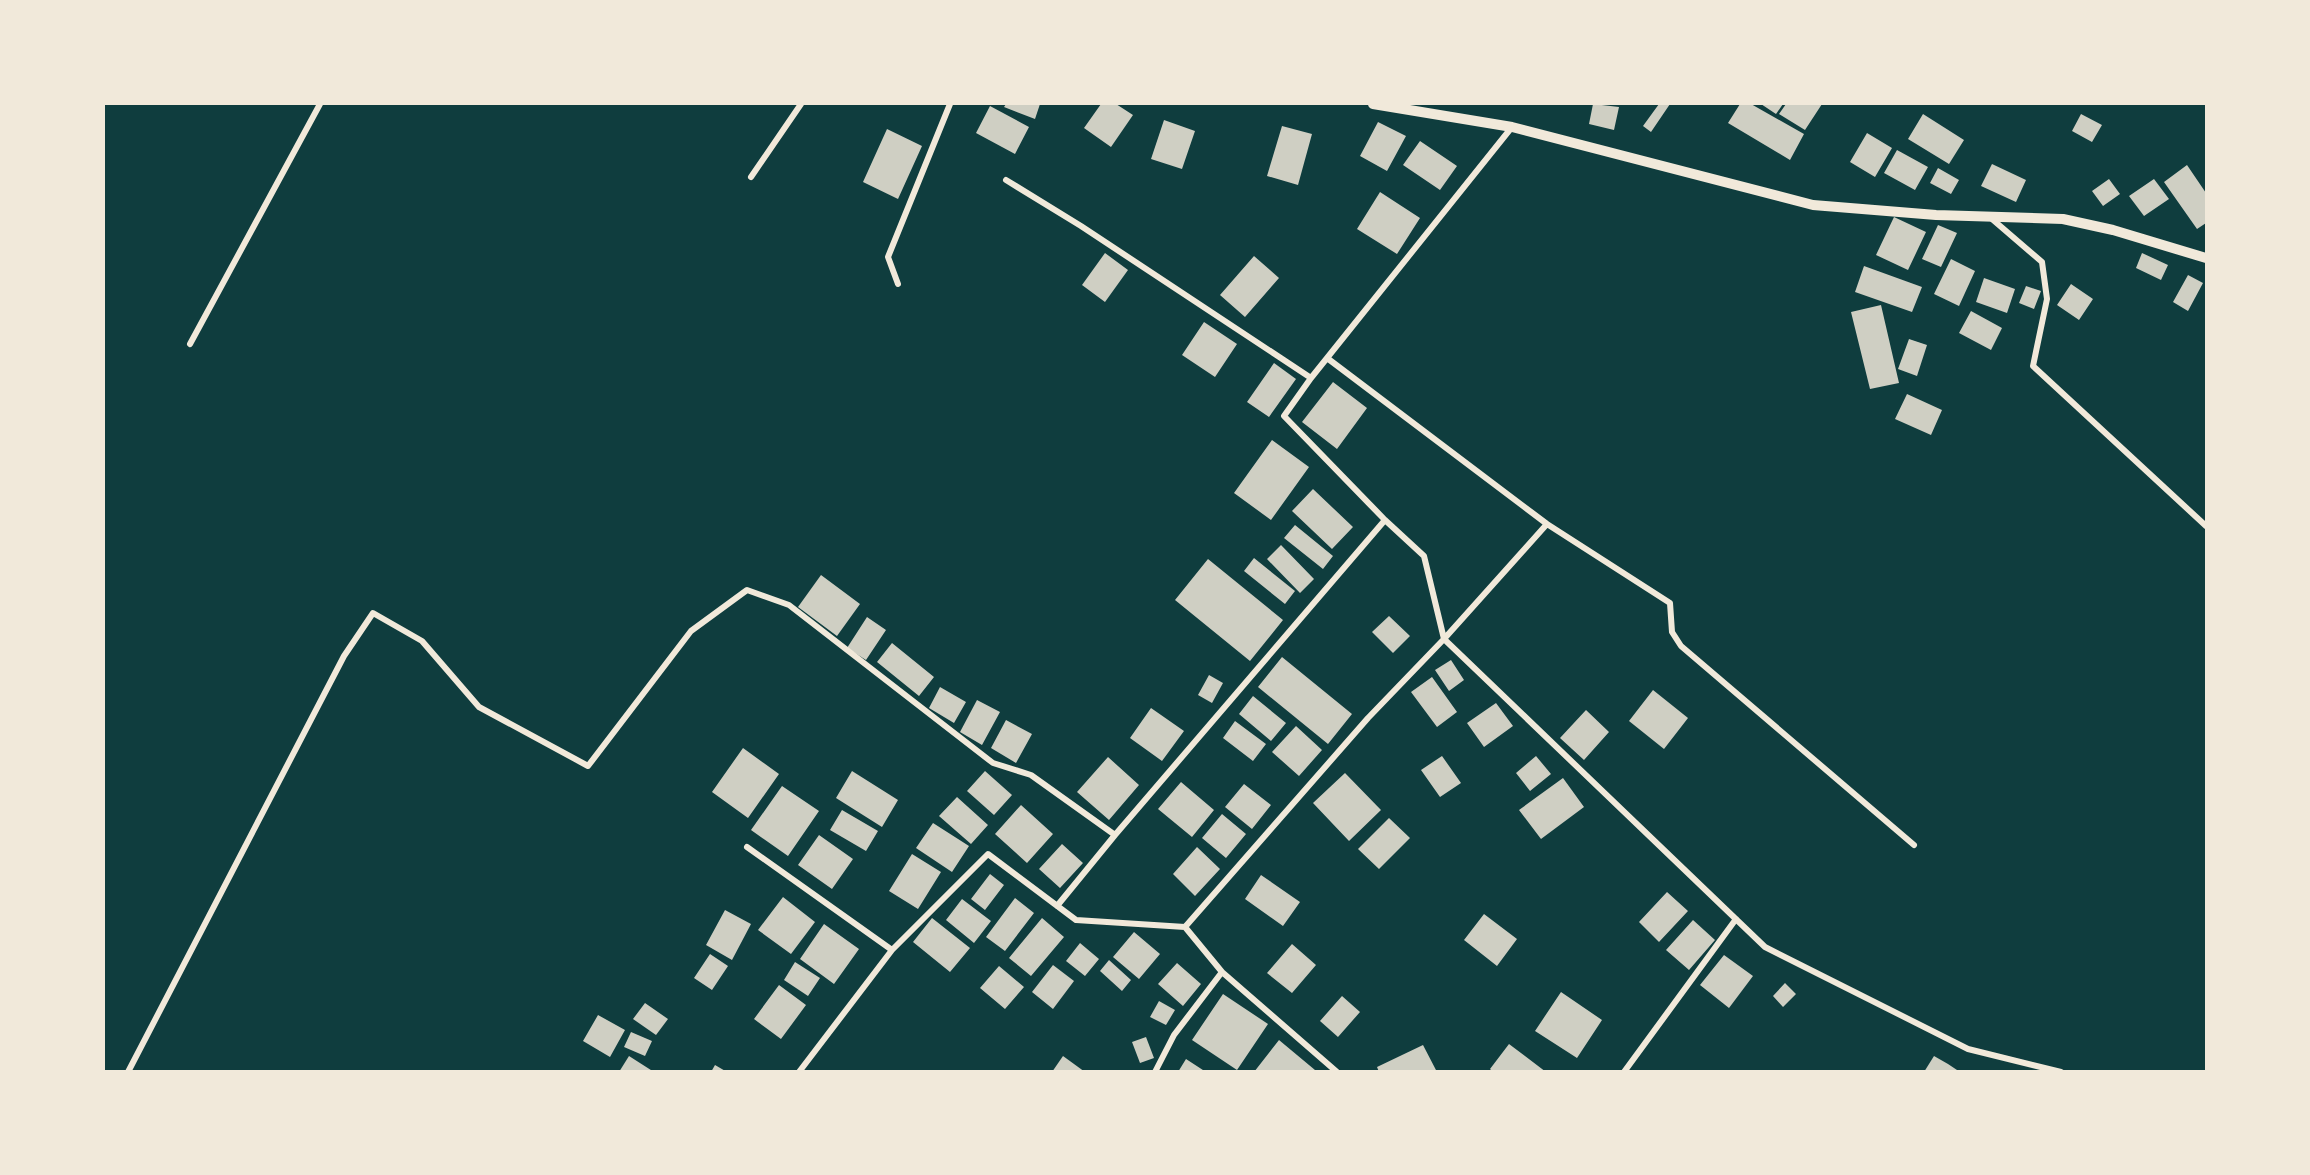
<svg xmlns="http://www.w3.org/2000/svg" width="2310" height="1175" viewBox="0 0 2310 1175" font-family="'Public Sans',sans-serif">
<rect width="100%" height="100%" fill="#0f3d3e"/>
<path fill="#cfcfc3" d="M1006 104H1040L1035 119 1004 107Z
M1101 104H1116L1133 115 1111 147 1084 128Z
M1593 104 1619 107 1614 130 1589 124Z
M1659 104H1670L1651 132 1643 126Z
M1740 104H1751L1804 134 1790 160 1728 123Z
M1761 104H1783L1776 114Z
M1786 104H1822L1805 130 1779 114Z
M990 106 1029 127 1015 154 976 133Z
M1923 114 1964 140 1949 164 1908 139Z
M2081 114 2102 125 2092 142 2072 131Z
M1164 120 1195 131 1182 169 1151 159Z
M1378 122 1406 136 1387 171 1360 156Z
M1282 126 1312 134 1298 185 1267 176Z
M887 129 922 146 898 199 863 182Z
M1867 133 1892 148 1875 177 1850 162Z
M1420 141 1457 166 1440 190 1403 165Z
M1897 150 1928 167 1915 190 1884 173Z
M1992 164 2026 180 2016 202 1981 186Z
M2187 165 2206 193V223L2197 229 2164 182Z
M1938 168 1959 180 1951 194 1930 183Z
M2109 179 2120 194 2103 206 2092 191Z
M2154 179 2169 199 2144 216 2129 196Z
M1380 192 1420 218 1397 254 1357 229Z
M1894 217 1926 232 1908 270 1876 255Z
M1938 225 1957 233 1941 267 1922 259Z
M1105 253 1128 270 1105 302 1082 285Z
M2142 253 2168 265 2161 280 2136 268Z
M1254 256 1279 278 1245 317 1220 295Z
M1951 259 1975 271 1959 306 1934 294Z
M1864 266 1922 287 1912 312 1855 292Z
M2188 275 2203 283 2188 311 2173 302Z
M1984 278 2015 289 2007 313 1976 302Z
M2071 284 2093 299 2079 320 2057 305Z
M2026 286 2041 291 2034 309 2019 303Z
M1881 305 1899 383 1870 389 1851 312Z
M1971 311 2002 328 1991 350 1959 333Z
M1204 322 1237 344 1215 377 1182 355Z
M1909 339 1927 345 1917 376 1898 369Z
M1274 363 1296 379 1269 417 1247 402Z
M1333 382 1367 408 1337 449 1302 422Z
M1907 394 1942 410 1931 435 1895 419Z
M1272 440 1309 467 1271 520 1234 493Z
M1313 489 1353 527 1332 549 1292 511Z
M1295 525 1333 556 1323 569 1284 538Z
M1281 545 1314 579 1300 593 1267 559Z
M1254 558 1295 591 1285 604 1244 571Z
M1208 559 1283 620 1250 661 1175 600Z
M821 575 860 604 837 636 798 607Z
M1389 616 1410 636 1393 653 1372 632Z
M867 617 886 630 866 660 847 648Z
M892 643 934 677 919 696 877 662Z
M1282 657 1352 714 1328 744 1258 687Z
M1451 660 1464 680 1449 691 1435 670Z
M1209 675 1223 683 1212 703 1198 695Z
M1432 677 1457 712 1437 727 1411 692Z
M940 687 966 702 954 723 929 708Z
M1653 690 1688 718 1664 749 1629 721Z
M1253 696 1286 723 1271 741 1239 714Z
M977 700 1000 712 982 745 960 732Z
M1496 703 1513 726 1484 747 1467 723Z
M1151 708 1184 731 1162 761 1130 738Z
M1586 710 1609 732 1584 760 1560 738Z
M1006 720 1032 734 1016 763 991 748Z
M1235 721 1266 744 1253 761 1223 738Z
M1296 726 1322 750 1299 776 1272 752Z
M743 748 779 774 748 818 712 792Z
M1442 756 1461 783 1440 797 1421 770Z
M1536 756 1551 774 1530 791 1516 773Z
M1108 757 1139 785 1109 820 1077 792Z
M852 771 898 800 882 827 836 798Z
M985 771 1012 795 994 815 967 791Z
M1345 773 1381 810 1349 841 1313 803Z
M1563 778 1584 807 1541 839 1519 810Z
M1181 782 1214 810 1192 837 1158 809Z
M1244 784 1271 805 1252 829 1225 807Z
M782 786 819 811 788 856 751 830Z
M957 797 988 825 971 844 939 816Z
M1021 805 1053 834 1027 863 995 834Z
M842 810 878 831 866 851 830 830Z
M1222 814 1246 834 1226 858 1202 838Z
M1389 818 1410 838 1379 869 1358 849Z
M933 823 969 846 952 872 916 848Z
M819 835 853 859 832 889 798 865Z
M1062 844 1083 863 1060 888 1039 869Z
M1197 847 1220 869 1195 896 1173 874Z
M912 854 941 872 918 909 889 891Z
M990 874 1004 885 985 910 971 899Z
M1261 875 1300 902 1283 926 1245 899Z
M1667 892 1688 911 1659 942 1639 922Z
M783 897 815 922 791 954 758 930Z
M1015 898 1034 913 1005 951 986 937Z
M962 899 991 921 974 943 946 920Z
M725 910 751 924 732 960 706 945Z
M1484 914 1517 939 1497 966 1464 940Z
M932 918 970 948 950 972 913 942Z
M1042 918 1064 937 1031 976 1009 958Z
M1693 920 1715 940 1689 970 1666 950Z
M824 924 859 949 834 984 800 959Z
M1134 932 1160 954 1139 979 1113 957Z
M1080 943 1099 959 1085 976 1066 961Z
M1292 944 1316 965 1292 993 1267 973Z
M710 954 728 966 712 990 694 978Z
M1724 955 1753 976 1729 1008 1700 985Z
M1109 960 1131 980 1122 991 1100 971Z
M795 962 820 978 808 996 784 980Z
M1177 963 1201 984 1183 1006 1158 984Z
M1053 965 1074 981 1053 1009 1032 992Z
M999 966 1024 987 1005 1009 980 988Z
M1785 983 1796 994 1783 1007 1773 996Z
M779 985 806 1005 781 1039 754 1019Z
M1561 992 1602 1020 1577 1058 1535 1031Z
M1223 994 1268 1024 1237 1070 1192 1040Z
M1342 996 1360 1012 1338 1037 1320 1021Z
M1159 1001 1175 1010 1166 1025 1150 1017Z
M645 1003 668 1019 656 1035 633 1019Z
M598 1015 625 1030 610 1057 583 1041Z
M631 1032 652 1041 645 1056 624 1047Z
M1146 1037 1154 1058 1140 1063 1132 1042Z
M1279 1040 1315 1070 1314 1072H1254Z
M1509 1044 1546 1072H1493L1490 1069Z
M1423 1045 1437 1072H1379L1377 1067Z
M629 1056 654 1072H619Z
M1063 1056 1085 1072H1052Z
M1934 1056 1948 1064 1960 1072H1924Z
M1186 1059 1206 1072H1178Z
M715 1065 727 1072H711Z"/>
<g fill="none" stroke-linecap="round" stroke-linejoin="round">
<path stroke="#f1e9da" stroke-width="6" d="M1512 127 1311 378 1284 416 1385 520 1424 556 1444 639 1765 947 1968 1049 2061 1072
M751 177 801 104
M1006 180 1081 226 1311 378
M1992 219 2042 262 2047 299 2033 366 2206 526
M898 284 888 257 950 104
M190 344 320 104
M1327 358 1547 524 1670 603 1672 632 1681 646 1914 845
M747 847 892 950
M1057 906 1115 835 1385 520
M1185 927 1222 972 1337 1072
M128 1072 344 656 373 613 422 641 479 707 588 766 691 631 747 590 789 605 993 763 1031 775 1115 835
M799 1072 892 950 988 854 1076 920 1185 927 1368 718 1444 639 1547 524
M1155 1072 1174 1035 1222 972
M1624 1072 1736 919"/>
<path stroke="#f1e9da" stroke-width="10" d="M1373 104 1512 127 1813 205 1936 215 2063 219 2113 230 2206 258"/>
</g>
<rect width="2310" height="1175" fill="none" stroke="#f1e9da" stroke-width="210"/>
</svg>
